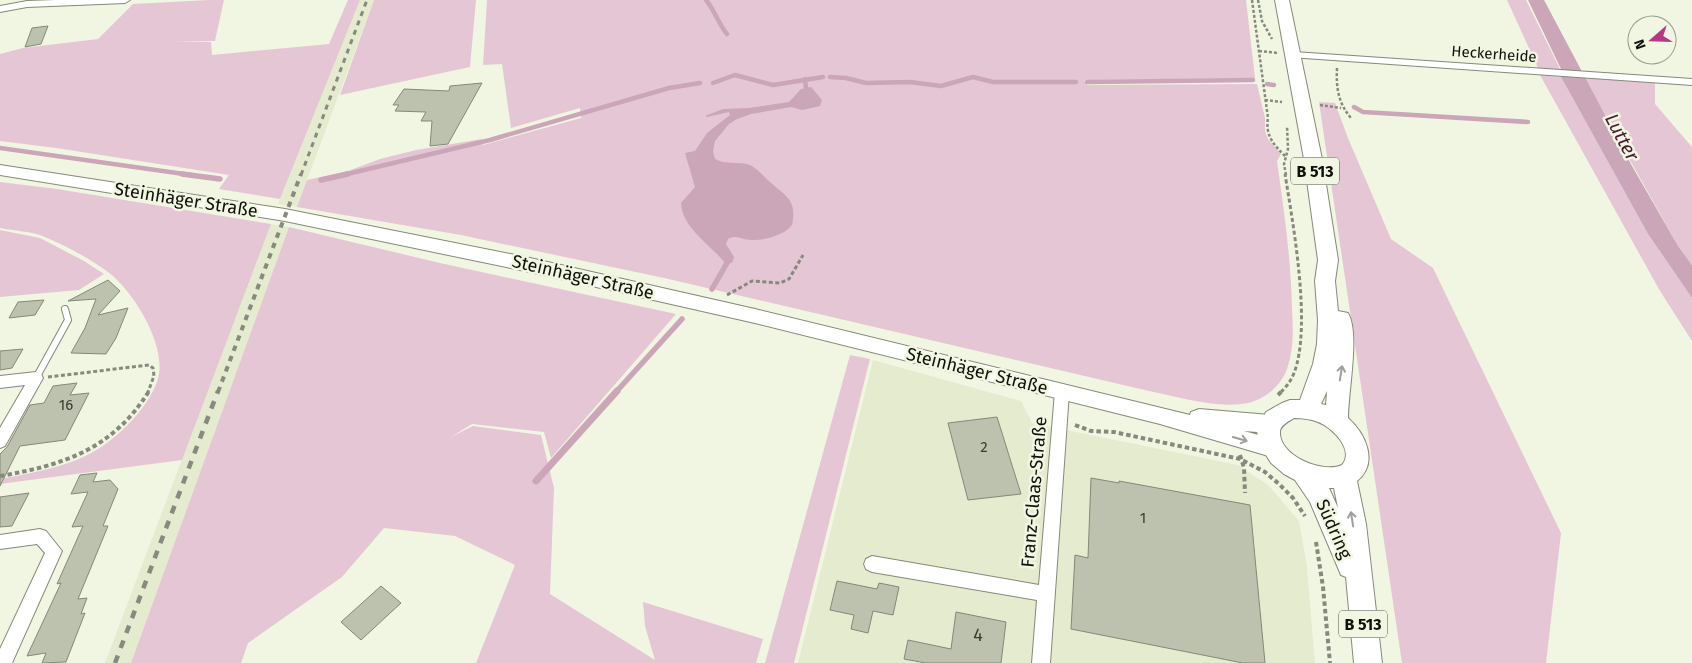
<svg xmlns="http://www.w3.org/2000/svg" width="1692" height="663" viewBox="0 0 1692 663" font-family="'Fira Sans',sans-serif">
<rect width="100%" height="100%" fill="#f1f6e2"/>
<path fill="#e5ebcf" d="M360 0H374L297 207 278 204Z
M271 224 289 227 131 663H105Z
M873 360 1021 401 1032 423 1238 465 1268 485 1299 521 1307 567 1315 663H798Z"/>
<path fill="#e5c6d5" d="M209 0H224L215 41H173L211 42 212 55 329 44 348 0H360L280 199 219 189 229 175 56 148 0 141V54L23 48 98 39 133 4Z
M374 0H476L470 67 340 95Z
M487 0H1246L1255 78 1084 80 1087 85 1257 84 1265 118V131L1268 139 1281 154 1277 161C1284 210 1291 259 1292 309 1293 328 1294 347 1288 366 1283 384 1266 399 1248 403 1216 409 1180 397 1149 391L664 278 461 235 297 207 307 180 348 171 380 159 416 150 482 139 483 145 581 118 580 108 511 128 502 64 483 65Z
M1507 0H1526L1560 69 1539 70Z
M1540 75 1561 77 1648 234 1692 298V341L1660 291Z
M1584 78 1655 83V104L1692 147V265L1678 246Z
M1319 102 1335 103 1348 138 1391 239 1433 268 1561 533 1546 663H1402Z
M0 182 57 189 271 224 182 460 0 484V479C32 473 69 467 98 449 121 435 154 402 159 374 164 341 133 291 108 272 89 258 66 246 45 237 32 231 14 231 0 228Z
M289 227 440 263 676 314 551 458 544 432 472 424 451 437 473 426 541 435 554 488 550 594 655 660 645 626 643 602 763 639 756 663H476L515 565 455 536 384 528 342 577 248 643 241 663H131Z
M0 230 40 238 84 261 104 274 79 290 0 297Z
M850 355 870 359 794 663H765Z"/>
<path fill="#cba5b8" d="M1528 0H1544L1632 166 1678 246 1692 265V298L1648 234 1561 77V69Z
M811 87 822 100 820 106 802 110 791 107 751 114 737 119 729 124 715 141 713 151 715 159C725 165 738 161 750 165 758 169 764 177 771 183 787 197 797 200 792 225 784 235 764 241 751 240 742 240 737 234 728 239L726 244 734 257 732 263H725C711 245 682 228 681 203L695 187 685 153 695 151 707 133 730 115 729 112 707 117 705 116 723 109 749 108 789 102 801 89Z"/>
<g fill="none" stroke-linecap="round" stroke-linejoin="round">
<path stroke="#cba5b8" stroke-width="4.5" d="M706 0C715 11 718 23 727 34
M830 77 846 78 866 83 910 82 941 86 973 77 993 82H1076
M805 79 806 88
M1087 82 1253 80
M713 83 735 75 773 85 823 77
M1267 84 1274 85
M1354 107 1363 112 1528 122
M0 148 191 175
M343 175 490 140 669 88 700 83"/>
<path stroke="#cba5b8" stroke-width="5.5" d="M182 174 220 179
M321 180 348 174
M712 289 727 263
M616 392 682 319"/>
<path stroke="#cba5b8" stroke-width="7" d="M536 481 617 391"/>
</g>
<path fill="#bdc2ae" stroke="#848876" d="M48 26 41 44 25 47 32 28Z
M482 83 448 144 430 146 432 121H421L426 112 395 111 399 105H393L404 89 449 91 450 86Z
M108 280 120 291 98 315 128 308 116 338 106 354 71 353 85 328 96 299 68 301Z
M44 300 35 315 9 318 18 302Z
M23 349 12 368 0 370V351Z
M77 383 70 395 89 393 65 440 20 446 0 486V454L7 447 30 405 44 403 53 386Z
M997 417 1021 494 968 500 948 423Z
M97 473 93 482 110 480 118 489 103 526H108L78 599 87 598 81 614 85 613 66 662 42 663 46 653 27 656 61 583 57 584 83 526 72 527 88 492 71 494 80 475Z
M1091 478 1119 483V481L1250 505 1265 663H1243L1071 629 1075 555 1088 558Z
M29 493 12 526 0 527V497Z
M837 581 877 589 879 583 899 587 893 615 873 611 868 633 851 629 854 615 830 610Z
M381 586 401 603 361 640 341 622Z
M956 612 1006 622 1001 663H926L904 659 908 640 951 649Z"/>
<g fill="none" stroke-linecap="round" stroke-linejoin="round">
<defs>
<path id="lane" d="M36 378 68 320 65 309"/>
<path id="street" d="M56 0H130L125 3 27 7 0 12V6L27 1Z
M1294 52 1692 79V85L1290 57 1289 55Z
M36 372 41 374 43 378 5 446 0 448V428L25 385 0 388V376Z
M1062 386 1067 388 1069 392 1050 663H1032L1037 600 872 572 866 569 864 564 866 559 872 556 1039 585 1055 392 1057 388Z
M40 529 46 531 62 551 12 663H0V649L45 553 37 544 0 549V535Z"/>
<path id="secondary" d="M0 165 285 209 530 258 755 309 1190 415 1191 412 1199 409 1270 415 1278 418 1281 424 1278 430 1270 433 1244 431 1280 441 1283 448 1280 455 1272 457 1160 424 755 323 530 272 285 221 0 175Z"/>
<path id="primary" d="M1275 0H1289L1322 159 1338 260 1335 281 1338 311 1348 313C1360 333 1348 392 1348 418 1366 434 1379 463 1357 481L1366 524 1382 663H1354L1346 577 1341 575 1310 502 1295 480 1284 474 1271 463 1259 444 1257 431 1266 412 1282 403 1290 400H1300L1313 364 1317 344 1318 320 1315 281 1318 260 1304 159ZM1327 391 1326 405 1321 404ZM1294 418C1302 418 1311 419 1318 422 1332 427 1355 450 1342 465 1323 474 1278 456 1280 431 1281 425 1289 421 1294 418ZM1329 488H1334L1338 508Z"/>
</defs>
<use href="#lane" stroke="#858977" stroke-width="8"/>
<use href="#street" stroke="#858977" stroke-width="2"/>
<use href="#secondary" stroke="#858977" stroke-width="2"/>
<use href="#primary" stroke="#858977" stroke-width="2"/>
<path stroke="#86897c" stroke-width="2.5" stroke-dasharray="3 2" stroke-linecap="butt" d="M1252 0 1268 118C1265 136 1274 145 1286 157
M1258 0 1262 21 1272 39
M1259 51 1278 53
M1337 68C1336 87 1338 103 1351 118
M1265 100 1282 102
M1320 105 1341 108
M1286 175 1284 164 1288 149 1287 126"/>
<path stroke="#86897c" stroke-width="3" stroke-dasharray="4 2.5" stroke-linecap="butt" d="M727 295 752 281 780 283 789 279 803 255
M48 377 149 365 153 368 154 376 148 392
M1281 392C1286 387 1291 381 1294 373 1312 327 1293 224 1285 174"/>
<path stroke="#86897c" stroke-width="4" stroke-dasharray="4.5 3" stroke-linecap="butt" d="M1278 395 1282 391
M1075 425 1091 431 1114 432 1240 459 1265 472 1279 484 1293 498 1305 516
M1240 455 1244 468 1245 493
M0 476C64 465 113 449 149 391
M1316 542 1323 587 1330 663"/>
<use href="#lane" stroke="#fff" stroke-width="6"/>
<use href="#street" fill="#fff" fill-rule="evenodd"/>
<use href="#secondary" fill="#fff" fill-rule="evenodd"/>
<use href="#primary" fill="#fff" fill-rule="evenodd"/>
<path stroke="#878a7c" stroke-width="3" stroke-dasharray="5 5" stroke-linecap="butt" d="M301 175 367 0"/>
<path stroke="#878a7c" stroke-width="4" stroke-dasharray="5.5 5.5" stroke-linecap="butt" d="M218 392 301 174"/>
<path stroke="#878a7c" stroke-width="4.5" stroke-dasharray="8 8" stroke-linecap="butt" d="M115 663 218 391"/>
</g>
<defs><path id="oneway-shaft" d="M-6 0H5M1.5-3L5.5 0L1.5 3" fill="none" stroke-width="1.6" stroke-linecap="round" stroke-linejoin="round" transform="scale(1.25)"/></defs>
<g stroke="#9f9f9d">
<use href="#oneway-shaft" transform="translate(1341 373) rotate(-81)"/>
<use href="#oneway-shaft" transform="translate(1240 439) rotate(16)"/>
<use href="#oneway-shaft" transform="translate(1352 519) rotate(-99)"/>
</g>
<g text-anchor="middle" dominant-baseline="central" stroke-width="5" stroke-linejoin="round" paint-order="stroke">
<g font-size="15" fill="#0f1009" stroke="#f1f6e2">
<text transform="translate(1494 54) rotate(4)">Heckerheide</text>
</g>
<g font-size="15" fill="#3a3c32">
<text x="66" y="405">16</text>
<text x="984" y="447">2</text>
<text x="1143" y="518">1</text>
</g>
<g fill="#f1f6e2" stroke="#53554a" stroke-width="1">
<rect x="1291" y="157.5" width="48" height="27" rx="4"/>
<rect x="1339" y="610.5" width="48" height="27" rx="4"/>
</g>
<g font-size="16" font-weight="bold" fill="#0f1009">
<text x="1315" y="171">B 513</text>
<text x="1363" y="624">B 513</text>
</g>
<g font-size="18" fill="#0f1009" stroke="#f1f6e2">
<text transform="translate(186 200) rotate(9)">Steinhäger Straße</text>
<text transform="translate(583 277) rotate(13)">Steinhäger Straße</text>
<text transform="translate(977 371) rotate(14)">Steinhäger Straße</text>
<text transform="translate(1034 492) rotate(-85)">Franz-Claas-Straße</text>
<text transform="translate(1334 529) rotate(66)">Südring</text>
</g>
<g font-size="18" fill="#3a3c32">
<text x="978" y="635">4</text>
</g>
<g font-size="19" font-style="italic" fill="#481935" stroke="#f1f6e2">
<text transform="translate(1622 137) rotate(62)">Lutter</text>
</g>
</g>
<g transform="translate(1652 40) rotate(250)"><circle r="24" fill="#f1f6e2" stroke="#979a8b"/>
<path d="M0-4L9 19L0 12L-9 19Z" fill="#b53785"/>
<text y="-8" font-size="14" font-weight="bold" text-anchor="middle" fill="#0f1009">N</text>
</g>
</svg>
